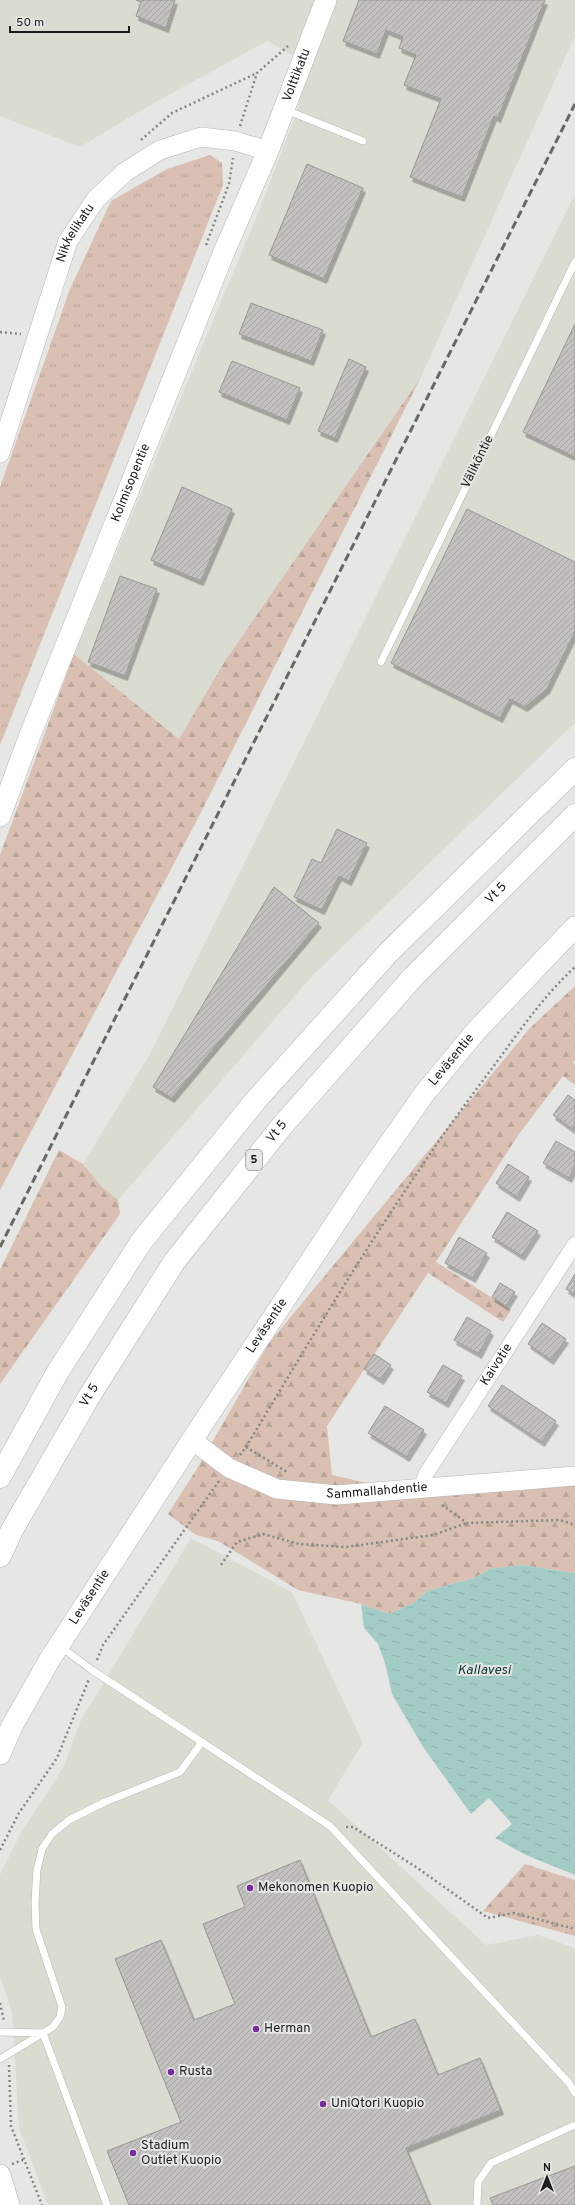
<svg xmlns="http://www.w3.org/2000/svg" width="575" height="2205" viewBox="0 0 575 2205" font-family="Overpass,sans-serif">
<defs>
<pattern id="grass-tufts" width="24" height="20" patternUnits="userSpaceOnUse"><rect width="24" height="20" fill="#d9c0b3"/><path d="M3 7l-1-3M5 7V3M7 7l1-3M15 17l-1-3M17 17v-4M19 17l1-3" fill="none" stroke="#baa599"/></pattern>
<pattern id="forest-firs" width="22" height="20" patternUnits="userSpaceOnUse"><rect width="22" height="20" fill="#d9c0b3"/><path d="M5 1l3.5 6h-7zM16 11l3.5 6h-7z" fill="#baa599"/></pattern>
<pattern id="water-ripples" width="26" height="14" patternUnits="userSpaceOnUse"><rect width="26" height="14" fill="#a4ccc6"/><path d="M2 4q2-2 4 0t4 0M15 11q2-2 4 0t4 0" fill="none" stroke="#8dafaa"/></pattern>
<pattern id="building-hatch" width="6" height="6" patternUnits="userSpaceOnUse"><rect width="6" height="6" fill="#c3c1bf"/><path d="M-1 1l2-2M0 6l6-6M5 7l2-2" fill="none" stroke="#a7a5a4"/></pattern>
<filter id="shadow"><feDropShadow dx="2.5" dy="4.5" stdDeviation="0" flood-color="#0004"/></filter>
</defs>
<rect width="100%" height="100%" fill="#e6e7e4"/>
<path fill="#dadcd2" d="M0 0H575V36L421 377 225 661 179 739 74 654 258 213 299 106 303 61 267 41 138 112 80 147 0 116Z
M575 194V723L312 976 118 1200 101 1186 83 1164 150 1054Z
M191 1538 292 1592 363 1743 328 1800 486 1945 538 1935 575 1948V2205H48L19 2128 12 2012 0 1976V1874L22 1831 63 1768 81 1720Z"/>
<path fill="url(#grass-tufts)" d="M210 155 222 163 223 185 0 745V487L70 289 111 201 167 169Z"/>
<path fill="url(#forest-firs)" d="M421 377 195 824 0 1190V855L74 654 179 739 225 661Z
M575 986V1060L573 1063 575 1065V1085L563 1076 519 1134 436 1262 511 1310 503 1322 428 1273 327 1426 332 1475 424 1496 575 1482V1573L522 1565 490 1569 474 1578 427 1591 414 1603 389 1614 361 1604 298 1590 218 1541 196 1535 168 1514 198 1467 269 1343 530 1028Z
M59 1150 83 1164 101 1186 118 1200 120 1214 0 1384V1270Z
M525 1864 575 1880V1936L483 1911Z"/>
<path fill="url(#water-ripples)" d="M522 1565 575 1573V1875L526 1855 495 1838 512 1824 489 1798 471 1814 423 1747 392 1694 385 1663 378 1644 364 1628 361 1604 389 1614 414 1603 427 1591 474 1578 490 1569Z"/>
<path fill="url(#building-hatch)" stroke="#979693" filter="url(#shadow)" d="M136 0H175L166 28 136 16 141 2Z
M359 0H545L498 118 494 116 462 197 410 177 441 99 404 85 416 55 399 48 403 37 386 30 377 54 343 41Z
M307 164 363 188 324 279 269 255Z
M251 303 323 330 311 361 239 334Z
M575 324V457L523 432Z
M349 359 366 367 335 438 318 431Z
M232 361 300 388 287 420 219 392Z
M182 487 232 509 201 581 151 560Z
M467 509 575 562V632L547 689 525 707 510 699 500 718 391 663Z
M120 576 157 589 125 676 88 662Z
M337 829 367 843 349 881 339 876 322 910 294 897 312 859 321 863Z
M274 887 319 923 172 1098 153 1087Z
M568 1095 575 1100V1125L572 1129 553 1115Z
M556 1141 575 1152V1167L569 1178 543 1163Z
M508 1164 529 1177 517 1197 496 1183Z
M507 1212 538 1231 522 1256 492 1237Z
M459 1237 487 1253 473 1278 445 1263Z
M575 1274V1295L566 1289Z
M500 1283 515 1292 506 1306 492 1297Z
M467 1317 491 1331 479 1354 454 1340Z
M542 1323 566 1339 551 1360 528 1344Z
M374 1354 391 1365 381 1380 364 1369Z
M443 1365 462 1376 446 1403 427 1392Z
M502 1385 556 1421 542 1442 488 1406Z
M385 1406 424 1430 407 1457 368 1433Z
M300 1860 371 2037 415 2019 438 2075 480 2058 501 2110 406 2148 430 2205H129L107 2151 181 2122 115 1959 161 1940 194 2020 235 2004 203 1924 245 1907 237 1886Z
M575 2166V2205H493L490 2198Z"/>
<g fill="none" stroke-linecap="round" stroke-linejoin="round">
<defs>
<path id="service" d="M286 110 363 141
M381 662 575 262
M61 1647 92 1670 330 1826 569 2083 575 2093
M0 2032 41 2033
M43 2033 107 2205
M0 2059 53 2027 60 2017 62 2007 36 1929 35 1901 37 1870 42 1849 52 1834 69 1820 105 1802 180 1772 202 1742
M477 2205 478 2182 491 2163 575 2125"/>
<g id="minor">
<path id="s1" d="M421 1488 426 1474 575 1244"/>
</g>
<g id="tertiary">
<path id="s2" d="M0 453 68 241 96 199 125 172 160 150 201 137 235 141 268 151"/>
<path id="s3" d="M192 1440 229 1468 277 1489 337 1495 575 1476"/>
</g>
<g id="secondary">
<path id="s4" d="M0 816 30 735 224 252 268 151 326 0"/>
<path id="s5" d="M0 1754 12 1726 50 1659 192 1440 368 1174 424 1094 476 1031 575 927"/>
<path d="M0 2175 9 2205"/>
</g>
<g id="motorway">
<path d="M0 1477 57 1373 141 1242 256 1100 388 953 575 769"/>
<path id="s6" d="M0 1556 12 1530 90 1395 174 1262 282 1126 413 977 575 815"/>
</g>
</defs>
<use href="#service" stroke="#b6b7b4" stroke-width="8"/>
<use href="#minor" stroke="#b6b7b4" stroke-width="16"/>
<use href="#tertiary" stroke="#b6b7b4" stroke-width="20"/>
<use href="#secondary" stroke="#b6b7b4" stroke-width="22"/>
<use href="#motorway" stroke="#b6b7b4" stroke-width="23"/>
<path stroke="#858684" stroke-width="2.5" stroke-dasharray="2 3" stroke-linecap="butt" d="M240 126 257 73 288 46
M141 140 172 113 257 73
M206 245 229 184 233 158
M0 332 21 334
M246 1447 287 1472
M240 1455 246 1447C321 1322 396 1196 484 1079 513 1041 539 1000 575 967
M442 1505 467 1523 560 1520 575 1525
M221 1565 237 1542 263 1534 299 1544 346 1547 433 1535 467 1523
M97 1660 103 1645 219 1481
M346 1827H353L416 1867 488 1918 514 1913 575 1929
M0 1850 19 1813 57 1758 89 1679
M0 2003 4 2021
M9 2065 11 2126 42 2205
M12 2164 23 2160"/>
<use href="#service" stroke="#fff" stroke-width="7"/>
<use href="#minor" stroke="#fff" stroke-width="15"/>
<use href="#tertiary" stroke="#fff" stroke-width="19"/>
<use href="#secondary" stroke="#fff" stroke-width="21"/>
<use href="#motorway" stroke="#fff" stroke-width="22"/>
<path stroke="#676766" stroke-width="3" stroke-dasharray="8 4" stroke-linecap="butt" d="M0 1247 575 104"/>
</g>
<g fill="#752b9d" stroke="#e6e7e4" stroke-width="1.5">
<circle cx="250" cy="1888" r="4"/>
<circle cx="256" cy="2029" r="4"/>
<circle cx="171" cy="2072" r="4"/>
<circle cx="323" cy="2104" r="4"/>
<circle cx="133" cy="2153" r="4"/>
</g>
<g text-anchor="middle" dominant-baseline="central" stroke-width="4" stroke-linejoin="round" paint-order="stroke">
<rect fill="#e6e7e4" stroke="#595a58" stroke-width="1" x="246" y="1150" width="16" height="20" rx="3"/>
<g font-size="12" font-weight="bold" fill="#1d1d1c">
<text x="254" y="1160">5</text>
</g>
<g font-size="13" fill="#1d1d1c" stroke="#e6e7e4">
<text stroke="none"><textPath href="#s4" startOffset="798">Volttikatu</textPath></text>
<text stroke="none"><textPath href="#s2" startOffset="233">Nikkelikatu</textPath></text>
<text transform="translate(478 462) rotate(-64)">Väliköntie</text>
<text stroke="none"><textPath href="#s4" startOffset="358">Kolmisopentie</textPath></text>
<text stroke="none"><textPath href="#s6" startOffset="832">Vt 5</textPath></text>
<text stroke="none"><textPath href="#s5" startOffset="829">Leväsentie</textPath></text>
<text stroke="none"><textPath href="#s6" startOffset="508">Vt 5</textPath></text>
<text stroke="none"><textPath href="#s5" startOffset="505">Leväsentie</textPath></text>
<text stroke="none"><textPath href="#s1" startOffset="145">Kaivotie</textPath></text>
<text stroke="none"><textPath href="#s6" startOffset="184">Vt 5</textPath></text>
<text stroke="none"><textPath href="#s3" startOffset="199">Sammallahdentie</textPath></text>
<text stroke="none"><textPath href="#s5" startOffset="181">Leväsentie</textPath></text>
</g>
<g font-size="13" fill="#1d1d1c" stroke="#e6e7e4" text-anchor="start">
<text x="258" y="1888">Mekonomen Kuopio</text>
<text x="264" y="2029">Herman</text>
<text x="179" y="2072">Rusta</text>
<text x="331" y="2104">UniQtori Kuopio</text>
<text x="141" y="2146">Stadium<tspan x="141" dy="15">Outlet Kuopio</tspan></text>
</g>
<g font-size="14" font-style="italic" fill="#0f3632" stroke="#e6e7e4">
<text x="484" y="1670">Kallavesi</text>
</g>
</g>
<g transform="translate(547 2177)" stroke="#e6e7e4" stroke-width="3" paint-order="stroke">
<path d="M0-3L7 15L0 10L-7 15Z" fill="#1d1d1c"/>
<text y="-6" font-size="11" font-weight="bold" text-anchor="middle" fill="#1d1d1c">N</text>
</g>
<path d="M10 26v6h119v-6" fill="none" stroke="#1d1d1c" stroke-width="2"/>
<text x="16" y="26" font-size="12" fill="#1d1d1c" stroke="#e6e7e4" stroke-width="3" paint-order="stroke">50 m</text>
</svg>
